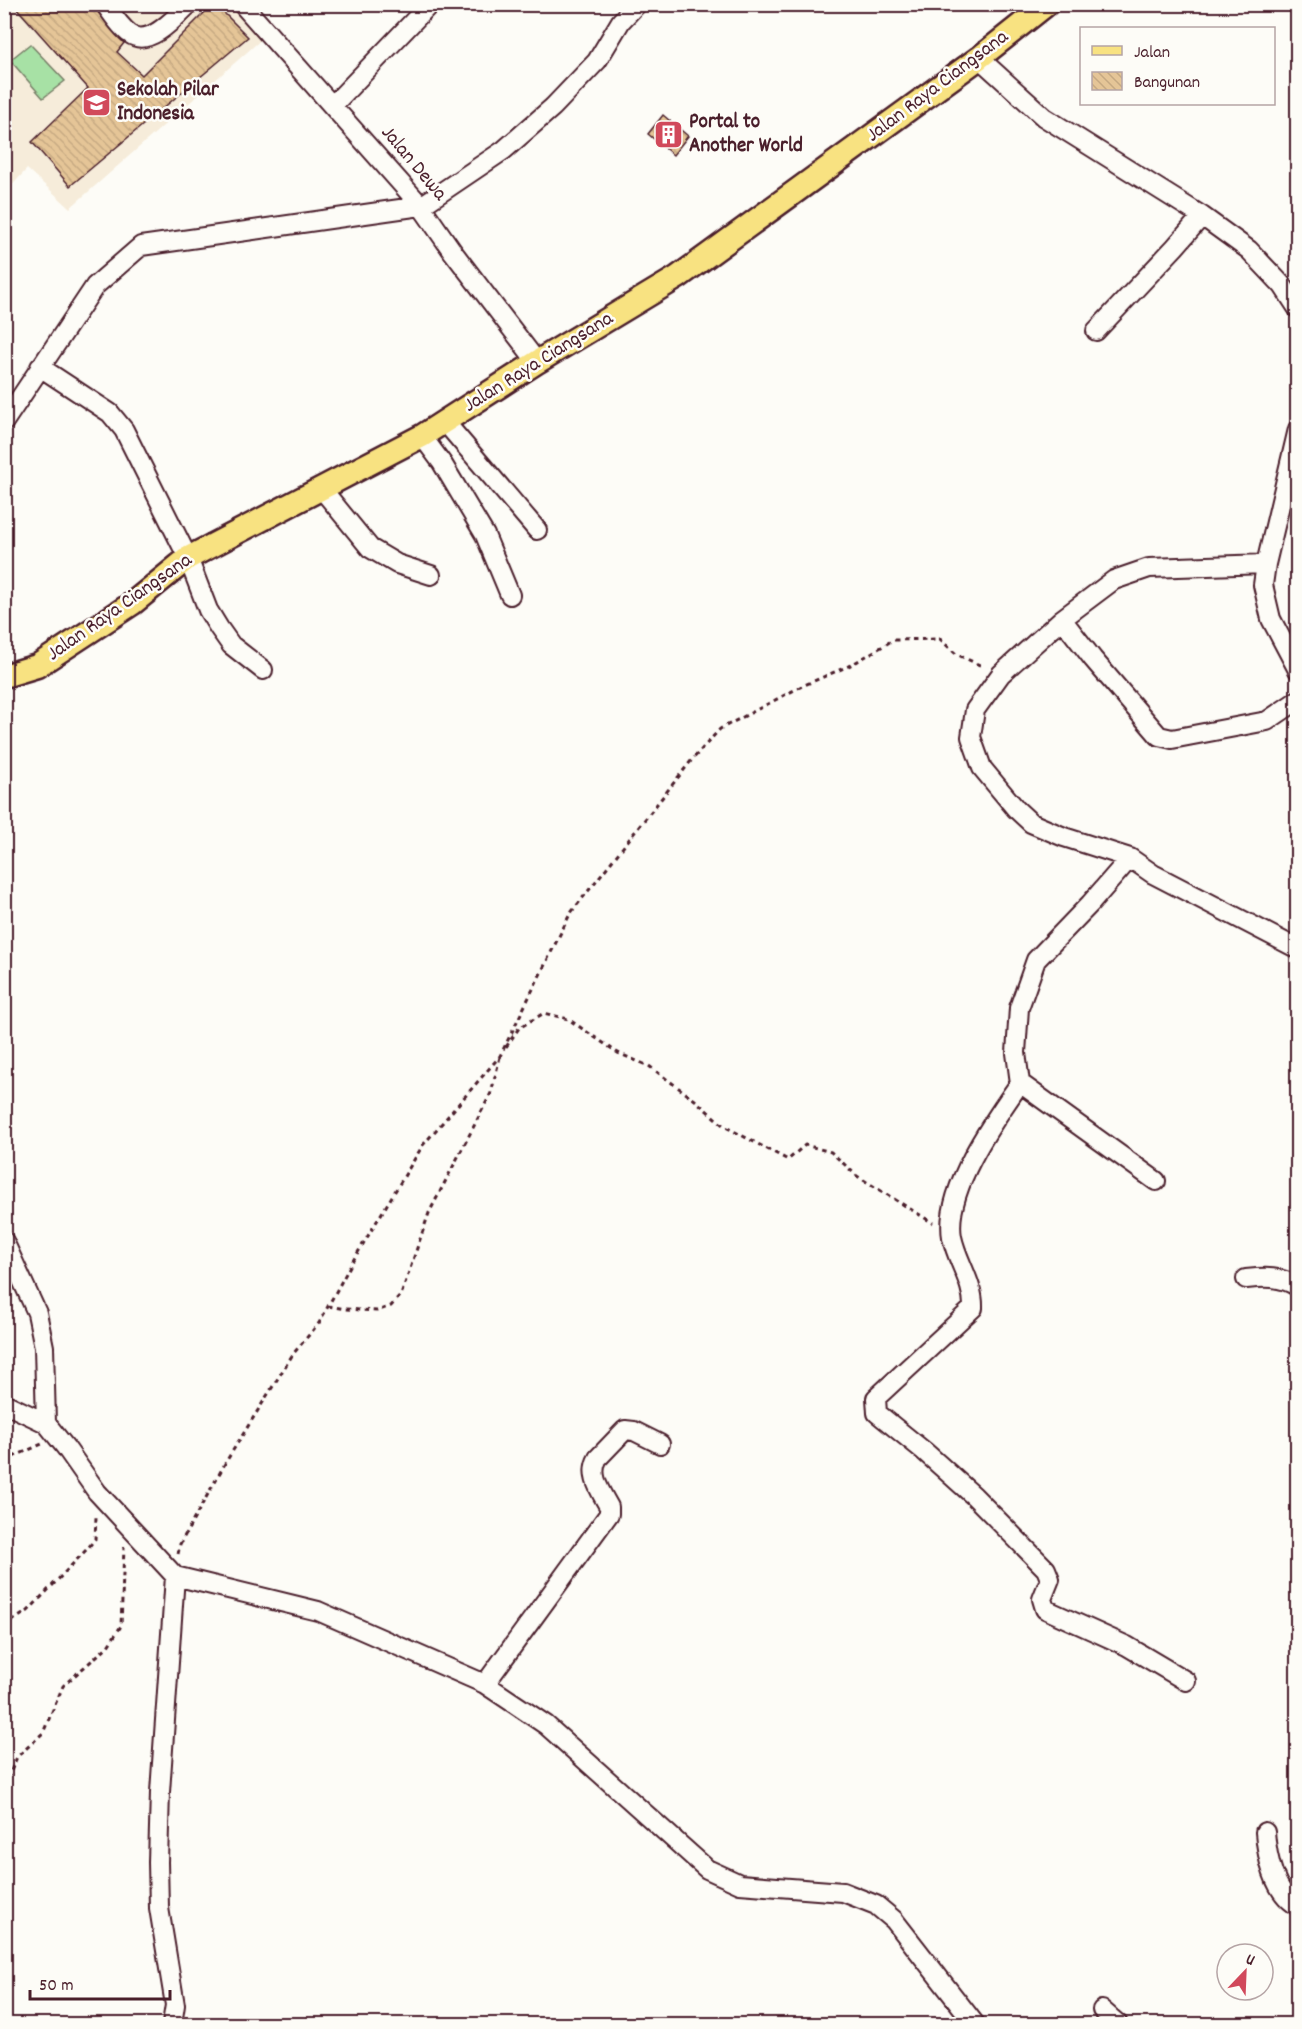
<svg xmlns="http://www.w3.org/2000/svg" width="1302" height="2029" viewBox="0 0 1302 2029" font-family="Dekko,sans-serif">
<defs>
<pattern id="building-back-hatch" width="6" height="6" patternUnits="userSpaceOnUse" patternTransform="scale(1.5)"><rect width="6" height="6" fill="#e5c597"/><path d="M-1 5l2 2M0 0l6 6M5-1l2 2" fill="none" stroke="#c6a982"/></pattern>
</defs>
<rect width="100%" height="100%" fill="#fdfcf7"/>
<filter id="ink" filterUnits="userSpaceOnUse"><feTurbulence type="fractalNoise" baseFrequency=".0167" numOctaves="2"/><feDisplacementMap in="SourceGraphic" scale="12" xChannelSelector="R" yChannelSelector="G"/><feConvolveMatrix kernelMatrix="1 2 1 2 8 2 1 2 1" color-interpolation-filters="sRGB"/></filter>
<g filter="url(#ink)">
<path fill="#f6ecda" d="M5 5H232L263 38 70 208 27 169 5 193Z"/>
<path fill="#a7e1a5" stroke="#788068" stroke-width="1.5" d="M30 44 65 81 43 98 10 60Z"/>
<path fill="url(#building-back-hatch)" stroke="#4a1f2b" stroke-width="1.5" d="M13 4H91L124 43 117 52 142 75 213 4H215L248 37 70 186 32 142 88 88Z
M663 115 688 136 673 155 648 134Z"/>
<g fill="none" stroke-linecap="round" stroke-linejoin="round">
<defs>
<path id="minor" d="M105 4C112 14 120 27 130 34 149 48 176 17 189 4
M242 4 421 206 453 252 537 362
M979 58 1044 117 1202 216 1249 250 1283 286 1298 309
M333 105 430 4
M1096 331 1175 247 1202 216
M40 367 110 413 124 430 188 558 208 610 219 628 231 645 263 670
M4 422 95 286 141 246 421 206 504 150 553 107 597 61 621 21 637 4
M445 422 537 530
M1298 429 1266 564 1263 585 1271 619 1298 670
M422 436 442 463 485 535 510 595
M321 488 370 548 397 564 431 575
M1266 564 1149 568 1114 580 1062 619 1001 674 975 710 971 737 982 768 1016 809 1031 823 1064 837 1130 858 1153 874 1298 949
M1062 619 1093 659 1159 736 1172 739 1267 721 1298 700
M1130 858 1090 904 1036 960 1019 1008 1016 1053 1020 1083 1156 1181
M1020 1083C994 1120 944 1190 952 1237 957 1262 974 1283 973 1308L876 1398 877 1413 924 1451 974 1496 1046 1569 1050 1579 1042 1599 1045 1609 1127 1646 1186 1681
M4 1241 37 1313 44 1347 46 1423
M1246 1279C1265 1277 1281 1276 1298 1287
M4 1403 46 1423 66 1448 97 1492 175 1576 318 1611 485 1684 546 1725 707 1869 740 1884 843 1892 876 1905 894 1920 975 2024
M485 1684 609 1514V1507C601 1492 588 1475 598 1458L625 1430 634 1431 660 1444
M1265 1832C1267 1857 1274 1893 1298 1906
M1102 2010 1118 2024
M172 2024 175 2005 159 1908 158 1862 160 1792 175 1576"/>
<path id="major" d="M4 676 37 666 133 603 188 558 422 436 537 362 678 277 979 58 1047 4"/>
</defs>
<use href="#minor" stroke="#4a1f2b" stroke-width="22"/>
<use href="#major" stroke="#4a1f2b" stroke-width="27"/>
<path stroke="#4a1f2b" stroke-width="3" stroke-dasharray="4.5 4.5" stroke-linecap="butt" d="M506 1047 519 1028 544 1013 568 1019 618 1053 649 1066 695 1100 724 1126 788 1160 805 1145 831 1152 857 1176 933 1223
M328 1306 345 1309 377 1311 391 1306 401 1295 429 1213 491 1093 500 1057
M4 1458 13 1457 42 1444
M178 1554 180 1544 227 1460 293 1354 319 1323 351 1264 423 1145 500 1056 570 914 691 761 720 729 800 687 853 664 893 640 940 639 956 654 984 667
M4 1626 28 1611 88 1548 95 1539 96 1517
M4 1787 17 1757 43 1733 63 1686 108 1646 121 1626 124 1547"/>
<use href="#minor" stroke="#fdfcf7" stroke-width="18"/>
<use href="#major" stroke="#f8e281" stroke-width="22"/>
</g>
</g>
<defs>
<symbol id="school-square" viewBox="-11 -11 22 22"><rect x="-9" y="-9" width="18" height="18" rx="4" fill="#d1495b" stroke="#fdfcf7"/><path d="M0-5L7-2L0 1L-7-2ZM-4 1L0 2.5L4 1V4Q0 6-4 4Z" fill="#fff"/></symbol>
<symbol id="building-square" viewBox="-11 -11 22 22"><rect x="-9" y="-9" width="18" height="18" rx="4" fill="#d1495b" stroke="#fdfcf7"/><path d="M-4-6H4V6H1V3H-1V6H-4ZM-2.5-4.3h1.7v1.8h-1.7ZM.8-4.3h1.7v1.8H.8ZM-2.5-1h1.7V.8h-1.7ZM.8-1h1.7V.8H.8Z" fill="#fff"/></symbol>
</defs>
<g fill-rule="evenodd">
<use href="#school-square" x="80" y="86" width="33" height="33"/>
<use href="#building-square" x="652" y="118" width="33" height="33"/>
</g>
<g text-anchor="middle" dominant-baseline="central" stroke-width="5" stroke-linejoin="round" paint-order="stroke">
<g font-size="21" fill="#4a1f2b" stroke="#fdfcf7">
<text transform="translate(938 87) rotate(-37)">Jalan Raya Ciangsana</text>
<text transform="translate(413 164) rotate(50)">Jalan Dewa</text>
<text transform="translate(539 363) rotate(-32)">Jalan Raya Ciangsana</text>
<text transform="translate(120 608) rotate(-35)">Jalan Raya Ciangsana</text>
</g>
<g font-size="21" font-weight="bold" fill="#4a1f2b" stroke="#fdfcf7" text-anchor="start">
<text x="117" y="91">Sekolah Pilar<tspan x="117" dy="24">Indonesia</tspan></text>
<text x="689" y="123">Portal to<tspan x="689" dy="24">Another World</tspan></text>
</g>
</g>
<rect width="1302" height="2029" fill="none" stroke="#fdfcf7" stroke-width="24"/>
<rect x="12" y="12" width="1278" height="2005" fill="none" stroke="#4a1f2b" stroke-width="2" filter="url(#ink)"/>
<rect x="1080" y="27" width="195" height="78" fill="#fdfcf7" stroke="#b5a4a5" stroke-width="1.5"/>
<rect x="1092" y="46" width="30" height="9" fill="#f8e281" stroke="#b5a4a5" stroke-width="1.5"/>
<text x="1134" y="57" font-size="18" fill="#4a1f2b">Jalan</text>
<rect x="1092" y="72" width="30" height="18" fill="url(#building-back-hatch)" stroke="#b5a4a5" stroke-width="1.5"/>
<text x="1134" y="87" font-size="18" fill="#4a1f2b">Bangunan</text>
<g transform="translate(1245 1972) rotate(23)"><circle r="28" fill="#fdfcf7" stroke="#b5a4a5" stroke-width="1.5"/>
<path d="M0-4.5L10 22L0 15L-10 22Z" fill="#d1495b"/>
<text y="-9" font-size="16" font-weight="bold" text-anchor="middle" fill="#4a1f2b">U</text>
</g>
<path d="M30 1990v9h140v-9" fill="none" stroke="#4a1f2b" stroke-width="3"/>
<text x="39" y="1990" font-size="18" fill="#4a1f2b" stroke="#fdfcf7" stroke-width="4.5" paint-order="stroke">50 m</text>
</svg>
